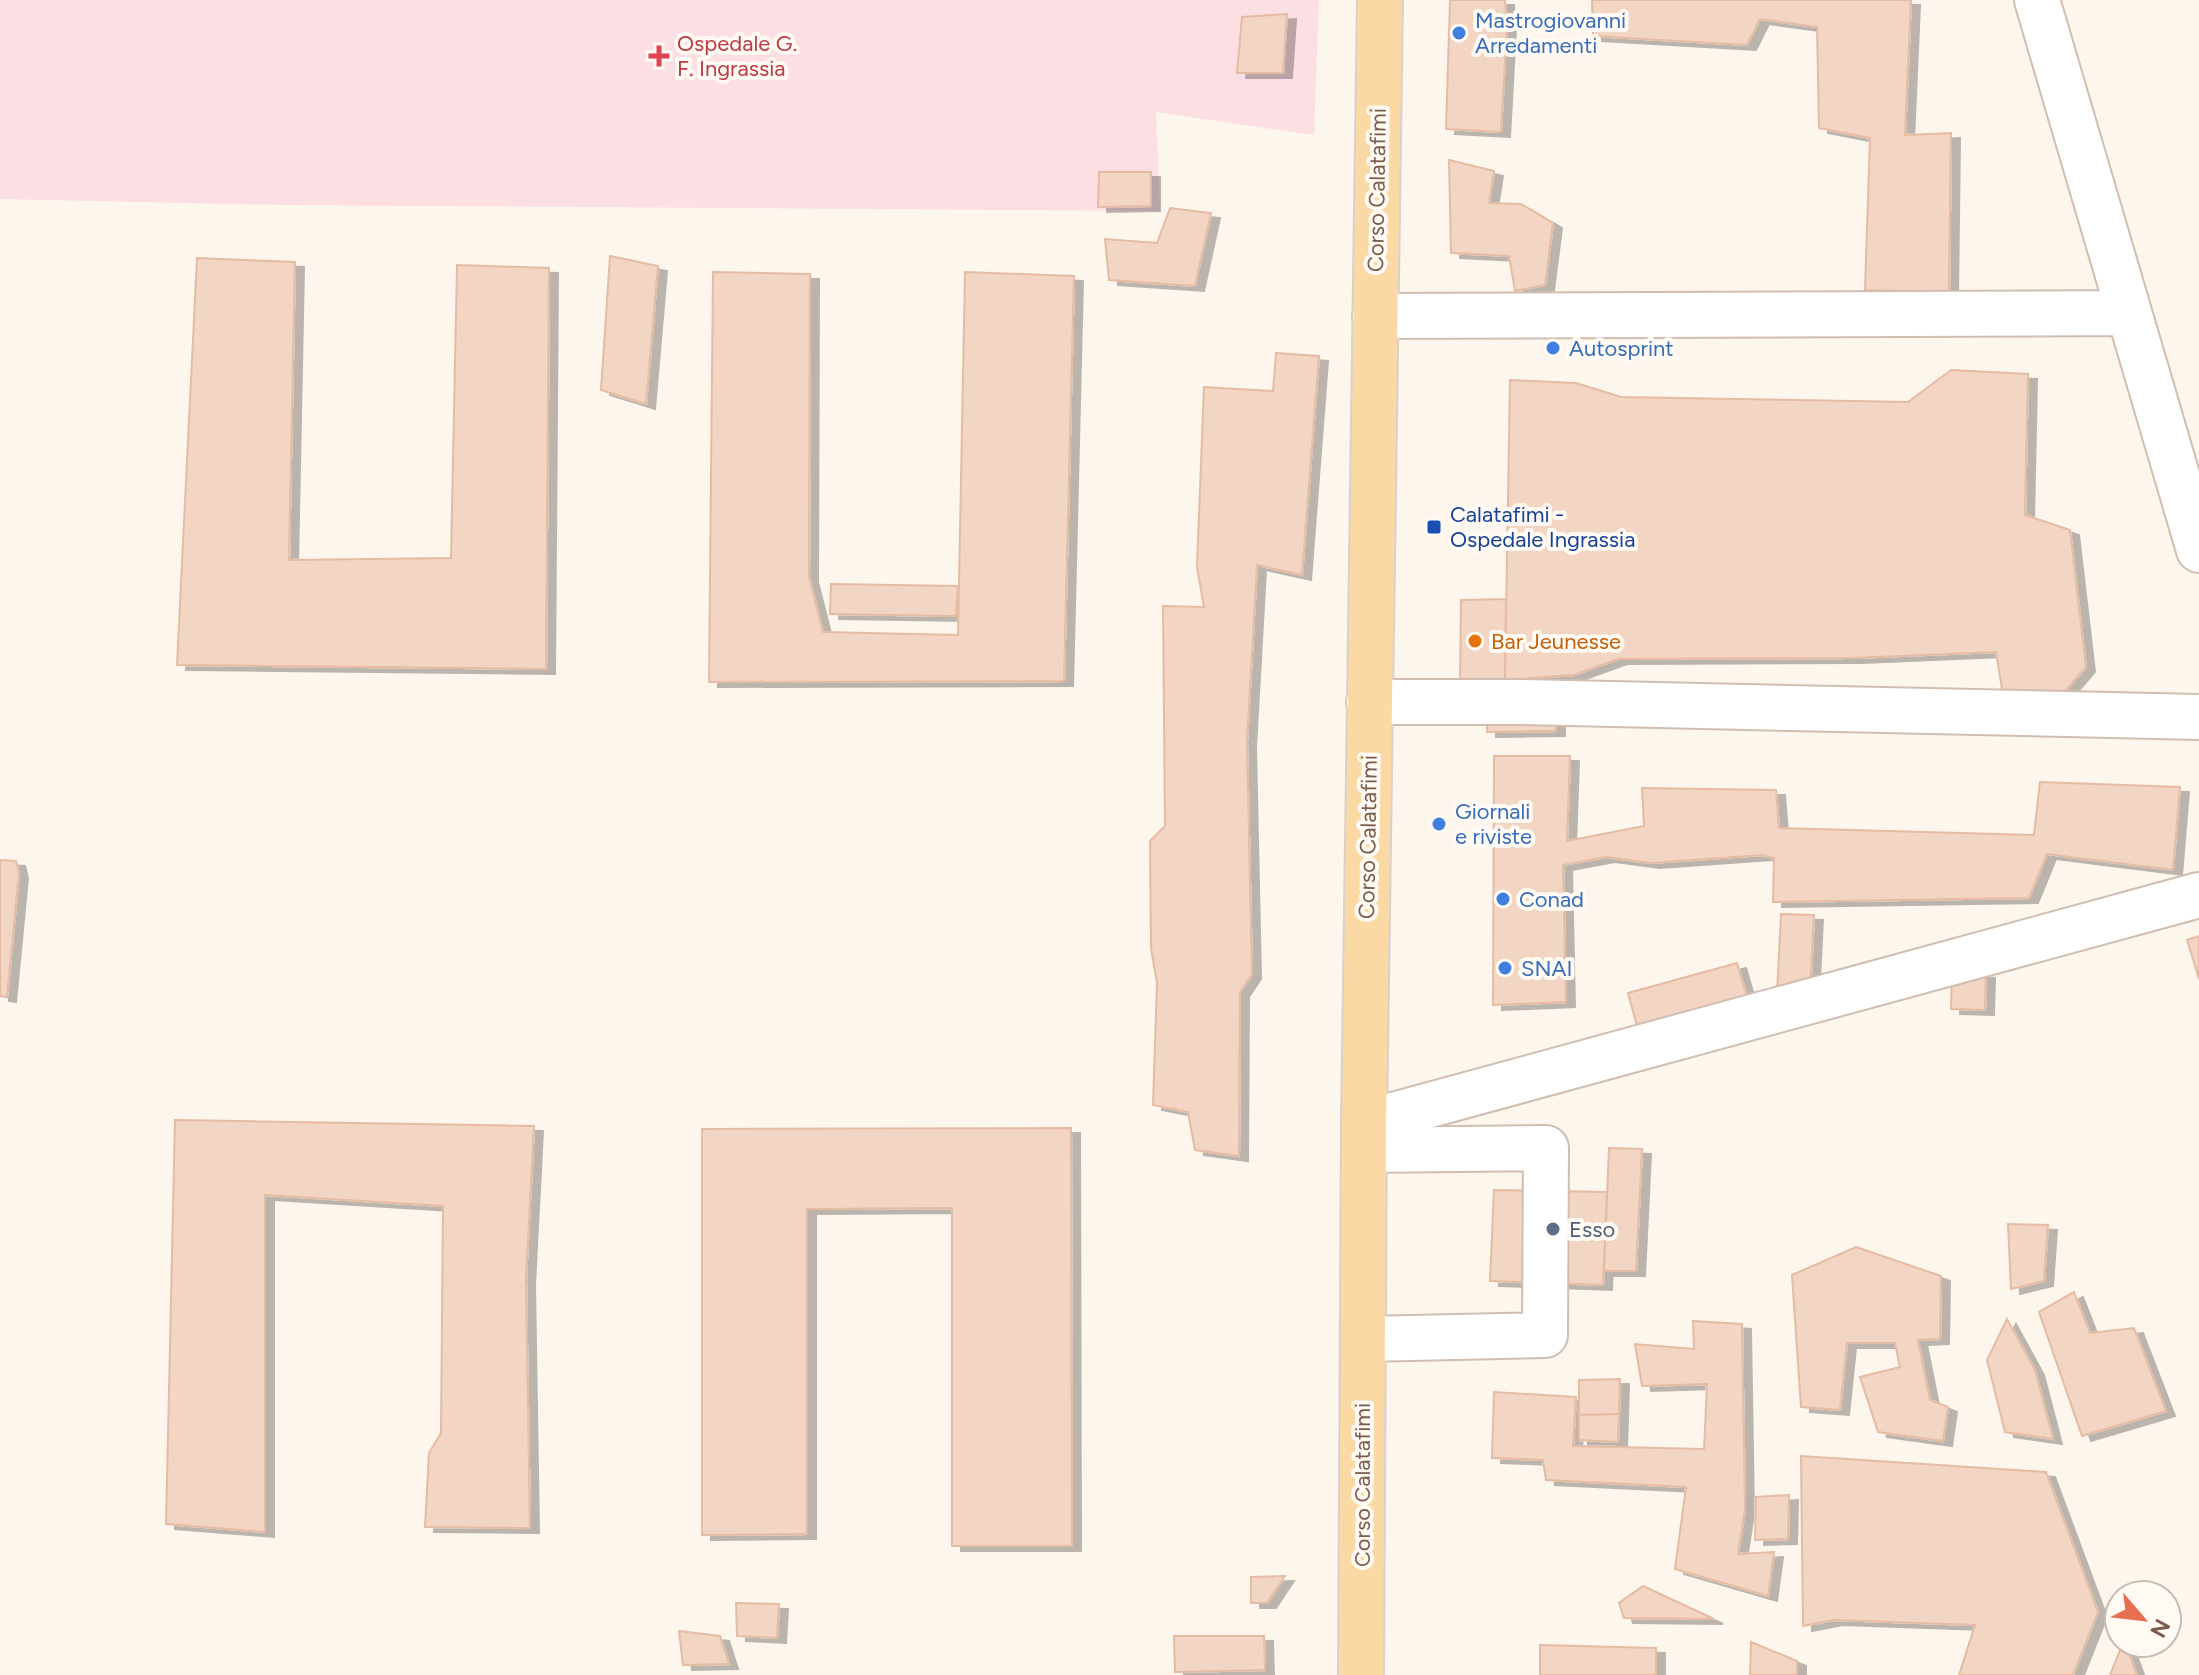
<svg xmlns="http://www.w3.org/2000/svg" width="2199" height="1675" viewBox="0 0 2199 1675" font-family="Figtree,sans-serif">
<defs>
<filter id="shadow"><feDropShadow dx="9" dy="5" stdDeviation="0" flood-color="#0004"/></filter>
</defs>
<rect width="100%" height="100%" fill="#fdf6ec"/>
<path fill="#fbdfe3" d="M0 0H1319L1314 135 1156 112 1160 211 284 205 0 199Z"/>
<path fill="#f3d5c3" stroke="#e6bba3" stroke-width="2" filter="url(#shadow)" d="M1450 0H1505L1507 23 1501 132 1446 129Z
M1592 0H1911L1905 135 1951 133 1949 292 1865 290 1870 138 1819 128 1817 27 1760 19 1747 45 1593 36Z
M1287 14 1283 73H1237L1242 17Z
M1449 160 1494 171 1489 203 1521 204 1553 223 1545 285 1515 291 1509 256 1451 253Z
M1099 172H1151V206L1098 207Z
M1170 208 1211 213 1195 286 1109 280 1105 239 1157 243Z
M610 256 658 266 646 404 601 390Z
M197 258 295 262 289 560 451 558 457 265 549 268 546 669 177 665Z
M713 272 810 274 809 577 823 632 958 635 965 272 1074 276 1064 681 709 682Z
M1276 353 1319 356 1302 575 1257 565 1247 742 1252 974 1240 992 1239 1156 1195 1150 1188 1112 1153 1105 1157 983 1151 948 1150 841 1165 826 1163 606 1204 607 1197 567 1204 387 1273 391Z
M1951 370 2028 374 2025 515 2070 530 2086 667 2060 697 2003 695 1996 652 1853 658 1618 659 1574 675 1505 680 1510 380 1576 383 1621 397 1908 402Z
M831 584 958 586 956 616 830 614Z
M1506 599 1505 680 1460 681 1461 600Z
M1487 704 1556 706V731L1487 732Z
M1494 756H1570L1567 841 1644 826 1642 788 1776 790 1779 828 2034 835 2040 782 2180 787 2173 870 2047 854 2029 898 1773 902 1774 858 1763 855 1651 863 1606 857 1563 865 1566 1002 1493 1005Z
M0 860 16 861 19 873 7 997 0 996Z
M1781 914 1814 915 1810 995 1777 994Z
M2199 936V979L2187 940Z
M1737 963 1748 1000 1638 1030 1628 993Z
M1952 972 1986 973 1985 1010 1951 1009Z
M175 1120 534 1126 526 1280 530 1528 425 1527 429 1453 441 1433 443 1206 265 1195V1532L166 1524Z
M1071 1128 1072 1546H952V1208L807 1209V1534L702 1535V1129Z
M1609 1148 1642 1149 1636 1271H1604Z
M1494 1190 1607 1192 1603 1285 1490 1281Z
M2008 1224 2048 1225 2044 1281 2011 1289Z
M1856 1247 1941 1276 1940 1339 1918 1340 1930 1400 1948 1407 1943 1441 1878 1432 1860 1377 1900 1367 1895 1343H1847L1840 1410 1801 1407 1792 1275Z
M2074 1292 2090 1333 2134 1328 2166 1411 2082 1436 2039 1312Z
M2007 1319 2035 1370 2053 1439 2005 1432 1987 1360Z
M1693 1321 1742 1324 1745 1509 1738 1554 1774 1552 1768 1596 1675 1569 1686 1487 1546 1480 1543 1460 1492 1458 1494 1392 1576 1397 1573 1446 1704 1449 1707 1384 1642 1386 1635 1344 1694 1349Z
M1620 1379 1619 1414 1579 1415V1380Z
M1619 1414 1618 1442 1579 1440V1415Z
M1801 1456 2046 1472 2098 1612 2073 1675H1959L1975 1625 1834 1620 1803 1626Z
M1789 1495 1788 1539 1755 1540 1756 1497Z
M1285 1576 1267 1603H1251V1577Z
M1643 1586 1714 1619 1624 1618 1619 1603Z
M736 1603 779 1604 777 1638 737 1636Z
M679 1631 720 1636 729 1664 683 1665Z
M1174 1636H1264L1265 1670 1175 1672Z
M1751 1642 1797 1661V1675H1750Z
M2123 1643H2125L2137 1675H2110Z
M1540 1645 1656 1648V1675H1540Z"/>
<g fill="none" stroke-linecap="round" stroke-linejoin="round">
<defs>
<path id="minor" d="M2037 0 2199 550
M1375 316 2129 313
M1369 702H1523L2199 717
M1364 1123 2199 895
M1363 1339 1545 1335 1546 1148 1364 1150"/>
<path id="major" d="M1361 1675 1364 1123 1380 0"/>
</defs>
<use href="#minor" stroke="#d1beb0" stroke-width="48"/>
<use href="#major" stroke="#dad1cd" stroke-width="48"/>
<use href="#minor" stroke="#fff" stroke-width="44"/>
<use href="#major" stroke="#fbd9a5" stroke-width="44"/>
</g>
<g fill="#3f7fe0" stroke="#fffaf3" stroke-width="3">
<circle cx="1459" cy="33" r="8"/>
<circle cx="1553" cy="348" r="8"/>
<circle cx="1439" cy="824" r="8"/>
<circle cx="1503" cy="899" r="8"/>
<circle cx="1505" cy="968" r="8"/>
</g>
<path fill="#e0444e" stroke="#fffaf3" stroke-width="3" d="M655 44h8v8h8v8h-8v8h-8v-8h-8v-8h8z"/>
<rect fill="#1a4fb4" stroke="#fffaf3" stroke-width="3" x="1426" y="519" width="16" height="16" rx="4"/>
<circle fill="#e8710a" stroke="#fffaf3" stroke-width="3" cx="1475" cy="641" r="8"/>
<circle fill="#5c6f8a" stroke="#fffaf3" stroke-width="3" cx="1553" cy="1229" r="8"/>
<g text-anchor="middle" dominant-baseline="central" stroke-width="8" stroke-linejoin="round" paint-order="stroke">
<g font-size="22" fill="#366cbe" stroke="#fffaf3" text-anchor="start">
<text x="1475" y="20">Mastrogiovanni<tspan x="1475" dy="25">Arredamenti</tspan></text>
<text x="1569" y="348">Autosprint</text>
<text x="1455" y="811">Giornali<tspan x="1455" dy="25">e riviste</tspan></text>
<text x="1519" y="899">Conad</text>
<text x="1521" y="968">SNAI</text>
</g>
<g font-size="22" fill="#be3a42" stroke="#fffaf3" text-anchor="start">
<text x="677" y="43">Ospedale G.<tspan x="677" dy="25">F. Ingrassia</tspan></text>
</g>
<g font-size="22" fill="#7a5c4d" stroke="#fffaf3">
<text transform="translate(1377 190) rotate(-89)">Corso Calatafimi</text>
<text transform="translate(1368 837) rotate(-89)">Corso Calatafimi</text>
<text transform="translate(1362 1485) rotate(-90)">Corso Calatafimi</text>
</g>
<g font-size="22" fill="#164399" stroke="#fffaf3" text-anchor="start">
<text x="1450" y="514">Calatafimi -<tspan x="1450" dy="25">Ospedale Ingrassia</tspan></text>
</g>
<g font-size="22" fill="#c56008" stroke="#fffaf3" text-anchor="start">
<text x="1491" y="641">Bar Jeunesse</text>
</g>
<g font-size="22" fill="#4e5e75" stroke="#fffaf3" text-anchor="start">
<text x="1569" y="1229">Esso</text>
</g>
</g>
<g transform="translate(2143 1619) rotate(118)"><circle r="38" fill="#fffaf3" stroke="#cabbb1" stroke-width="2"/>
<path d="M0-6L14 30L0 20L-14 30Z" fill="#e76f51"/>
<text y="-12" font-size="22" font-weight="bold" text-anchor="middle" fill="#7a5c4d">N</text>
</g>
</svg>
